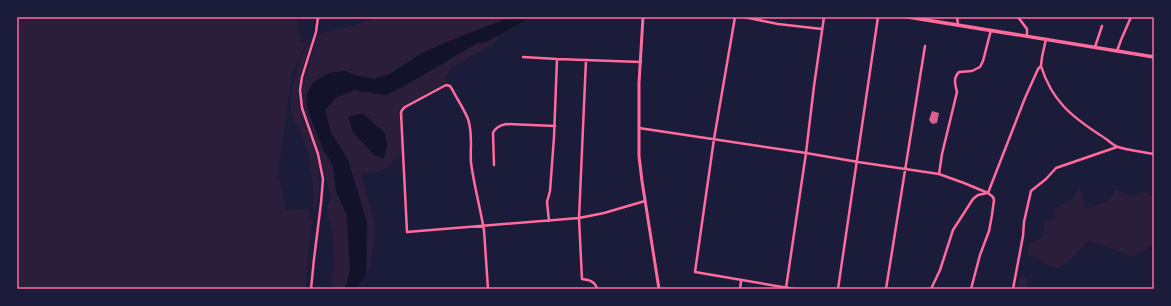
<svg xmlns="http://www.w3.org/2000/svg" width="1171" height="306" viewBox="0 0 1171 306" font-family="Manrope,sans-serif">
<rect width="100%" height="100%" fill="#1b1b3a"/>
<path fill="#2a1e3b" d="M17 17H297L298 28 302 42 310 39 301 52 292 76 278 173 286 210 307 208 312 221 307 260 306 289H17Z
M380 17H507L502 21 464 35 424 52 390 74 374 79 354 75 345 71 329 73 313 83 307 94 310 116 324 151 334 166 336 192 347 215 350 272 346 286 343 289H332L331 277 334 268 333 236 329 218 327 215V205L331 199 319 151 311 125 306 114 303 101 302 88 317 36C326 30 337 31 347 27 358 24 368 20 380 17Z
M497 36 500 38 493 44 451 68 445 78 448 81 399 109 402 155 397 156C384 174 382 171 361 173L376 229 369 271 366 274 367 223 348 160 331 133 325 110 335 98 354 90 386 95 411 82 477 43 486 42Z
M307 44 310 45C305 63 297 80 298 99 299 110 304 121 308 131 319 155 323 187 315 212L313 211V184L308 154 302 135 294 121 291 112V93L294 80 300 59Z
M1079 185 1082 194 1085 209 1107 202 1116 189 1131 196 1145 192 1154 198V244L1133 257 1103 245 1088 241 1068 262 1058 268 1048 266 1036 257 1027 255 1030 242 1043 238 1044 222 1056 220 1054 209 1074 198Z
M1021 273 1027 280 1028 289H1017Z"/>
<path fill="#12122b" d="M507 17H528L524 21 486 42 477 43 411 82 386 95 354 90 335 98 325 110 331 133 348 160 367 223 366 274 360 282 358 289H345L350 271 347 215 336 192 333 166 324 151 310 116 307 106V94L313 83 329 73 345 71 354 75 374 79 390 74 424 52 464 35 502 21Z
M363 114 385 133 387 147 384 158 375 156 353 132 348 116Z"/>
<path fill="#dd5f8e" d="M932 111 939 113 937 123 932 124 929 120Z"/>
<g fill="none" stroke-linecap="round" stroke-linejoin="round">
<path stroke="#ff6b9d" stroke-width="2.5" d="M735 17 714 139 695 272 794 289
M744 17 778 24 822 29
M957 17 958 25
M1018 17 1027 29V36
M1095 47 1102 26
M1117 51 1121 40 1131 17
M523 57 557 59 641 62
M586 60 579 218 582 279C589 280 595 281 597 289
M1041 66C1052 101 1071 116 1100 135 1106 138 1112 145 1118 147 1126 150 1144 152 1154 154
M639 128 806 153 858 162 939 174 964 183 988 193 993 197 994 200 992 215 989 231 980 255 971 289
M494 165 493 133C495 128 501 125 506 124L555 126
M939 174 942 154 957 92C955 84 953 78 959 72L972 71 980 67 983 61 991 30
M988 193 1025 98 1038 69 1041 66 1042 57 1046 39
M549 221 547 202 550 191 554 137 557 59
M786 288 806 153 814 86 824 17
M311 289 314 259 321 203 323 179 318 154 302 108 300 90 302 77 316 32 318 17
M488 289 484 230C480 207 474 185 471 163 470 148 473 133 468 119 464 109 457 99 452 89L450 86 446 85 405 107 402 110 401 113 407 232 579 218 604 213 645 201
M740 289 741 281
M838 289 878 17
M886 289 925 46
M931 289 940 270 953 230 973 199 978 195 987 193
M1013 289 1023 236 1024 222 1031 191 1046 179 1056 168 1117 147"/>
<path stroke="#ff6b9d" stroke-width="3" d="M643 17 639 83V156L642 181 659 289"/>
<path stroke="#ff6b9d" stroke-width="3.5" d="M908 17 1154 57"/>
</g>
<rect width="1171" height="306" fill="none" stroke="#1b1b3a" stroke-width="36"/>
<rect x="18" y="18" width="1135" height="270" fill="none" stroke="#ff6b9d" stroke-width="1.5"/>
</svg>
